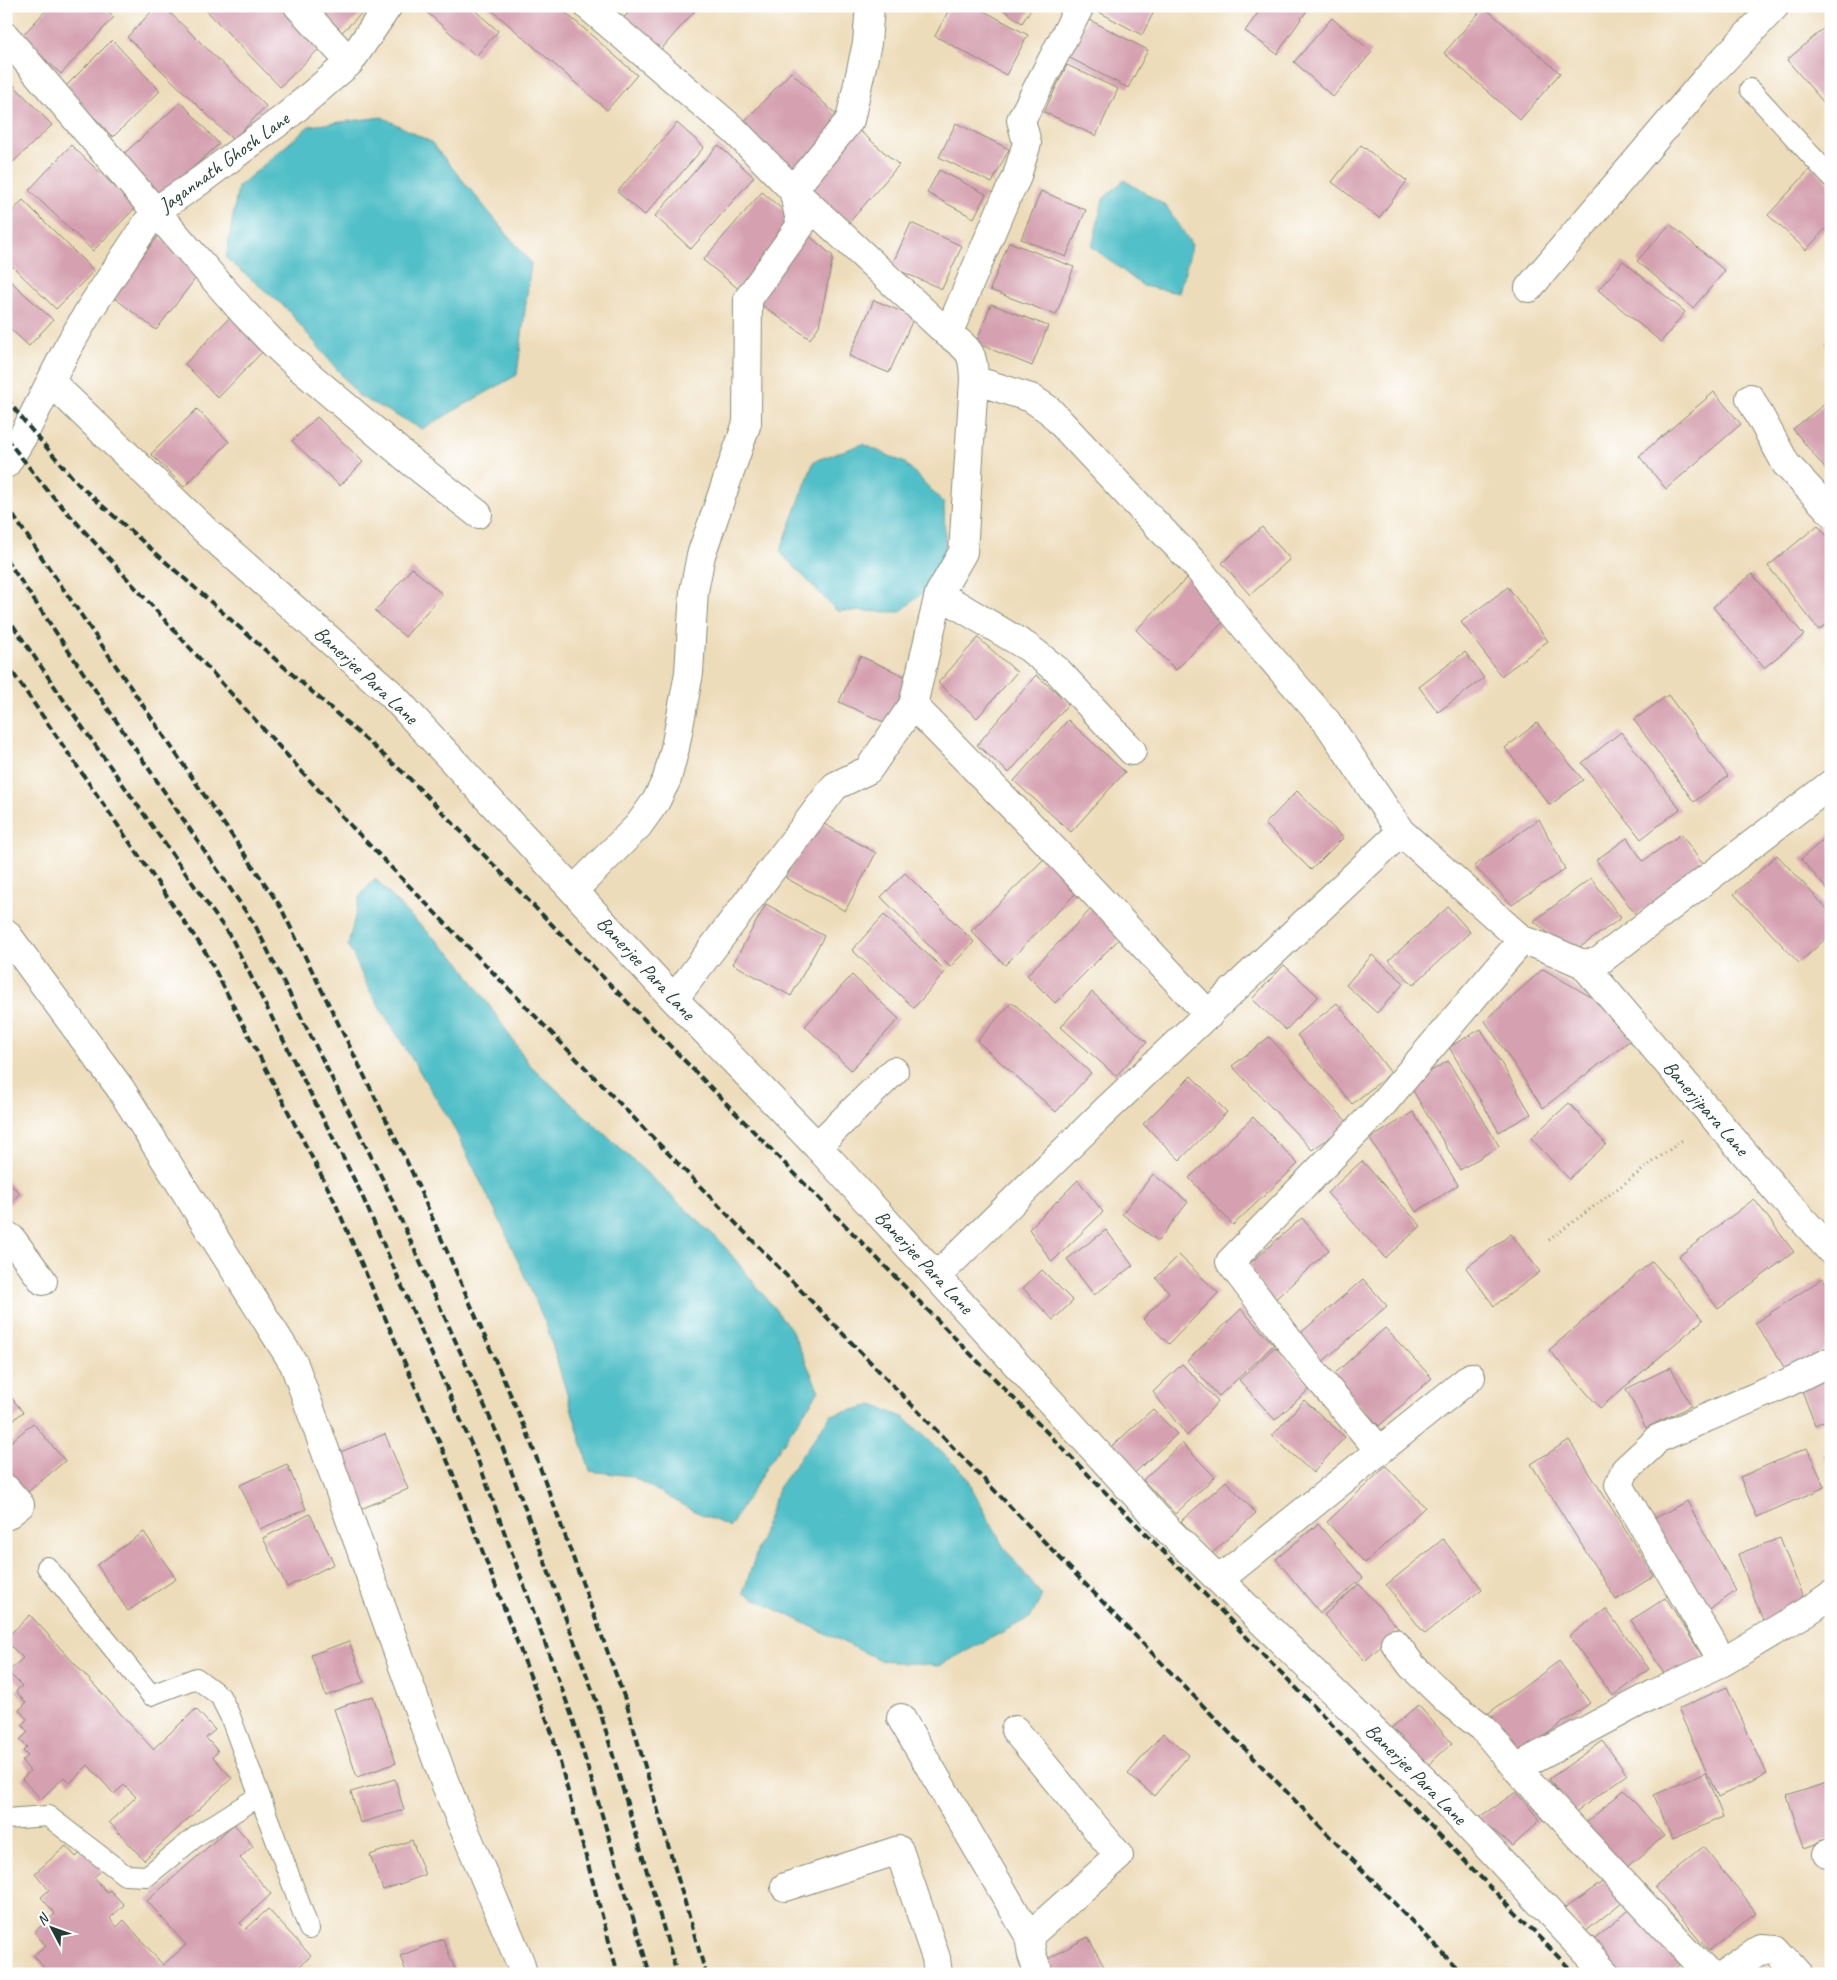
<svg xmlns="http://www.w3.org/2000/svg" width="1837" height="1980" viewBox="0 0 1837 1980" font-family="Caveat,sans-serif">
<rect width="100%" height="100%" fill="#fff"/>
<filter id="ink" filterUnits="userSpaceOnUse"><feTurbulence type="fractalNoise" baseFrequency=".02" numOctaves="2"/><feDisplacementMap in="SourceGraphic" scale="10" xChannelSelector="R" yChannelSelector="G"/><feConvolveMatrix kernelMatrix="1 2 1 2 8 2 1 2 1" color-interpolation-filters="sRGB"/></filter>
<filter id="wash" filterUnits="userSpaceOnUse"><feTurbulence type="fractalNoise" baseFrequency=".0096" numOctaves="4" result="noise"/><feDisplacementMap in="SourceGraphic" scale="20" xChannelSelector="R" yChannelSelector="G"/><feGaussianBlur stdDeviation="1.12" result="paint"/><feColorMatrix in="noise" values="0 0 0 0 0 0 0 0 0 0 0 0 0 0 0 0 0 1.4 0 .05"/><feComposite in="paint" operator="in"/></filter>
<g filter="url(#wash)">
<rect width="100%" height="100%" fill="#eddcb9"/>
<path fill="#51bfc8" stroke="#387e7e" d="M382 117 431 142 531 263 517 375 422 429 359 396 286 308 226 258 238 187 309 126Z
M1124 180 1166 206 1192 245 1179 293 1143 286 1092 247 1103 199Z
M863 444 905 463 944 503 946 573 900 612 837 611 780 552 814 461Z
M375 878 404 910 459 961 529 1064 721 1242 791 1329 819 1391 767 1466 730 1527 692 1510 631 1476 590 1471 547 1327 503 1227 452 1124 370 991 348 945 360 896Z
M873 1405 905 1418 967 1476 973 1490 1003 1546 1042 1596 1031 1617 938 1666 882 1661 743 1593 778 1488 831 1415Z"/>
<g id="blocks">
<path fill="#d5a1b1" d="M50 6H103L114 17 61 74 21 37Z
M157 6H163L266 106 233 140 127 37Z
M204 6H292L326 42 280 87 203 7Z
M308 6H369L338 36Z
M420 6H470L498 31 476 56Z
M487 6H558L637 75 607 110Z
M606 6H622L615 14Z
M634 6H699L658 53 621 21Z
M951 6H975L1028 35 1006 75 935 36Z
M998 6H1033L1022 23Z
M1097 6H1157L1142 35 1095 10Z
M1263 6H1310L1277 54 1245 31Z
M1484 7 1560 73 1520 120 1444 53Z
M1332 18 1372 52 1333 97 1294 62Z
M1088 19 1148 50 1128 88 1068 57Z
M1831 22V111L1787 60Z
M112 40 160 91 113 137 65 87Z
M1067 65 1118 89 1096 136 1044 112Z
M791 72 843 121 794 175 740 126Z
M6 77 52 125 6 169Z
M181 102 219 144 156 201 118 159Z
M677 123 704 147 645 215 617 192Z
M956 123 1009 149 992 183 939 157Z
M854 126 899 165 847 225 802 185Z
M71 145 136 207 93 251 29 190Z
M718 145 754 177 691 249 655 216Z
M1361 145 1407 181 1379 218 1332 182Z
M1812 167 1831 185V223L1806 250 1768 215Z
M939 170 986 194 974 218 927 193Z
M1041 191 1086 210 1066 257 1021 239Z
M762 192 797 222 740 290 703 260Z
M23 200 94 271 56 309 6 260V218Z
M911 223 962 246 942 289 891 267Z
M1670 224 1725 271 1693 308 1637 261Z
M807 234 833 256 819 326 810 339 753 299Z
M158 236 202 270 156 330 112 296Z
M1009 242 1074 267 1056 315 990 290Z
M1623 261 1685 312 1661 342 1598 290Z
M6 277 53 320 29 346 6 325Z
M874 300 914 317 889 373 849 356Z
M991 304 1048 326 1032 366 976 343Z
M231 316 265 349 218 398 185 364Z
M1831 338V350L1825 342Z
M1714 392 1741 424 1666 489 1639 456Z
M1831 399V476L1793 429Z
M197 409 229 442 184 487 151 454Z
M317 417 363 462 340 486 292 441Z
M1818 525 1831 541V621L1819 630 1768 566Z
M1262 527 1290 559 1250 595 1222 563Z
M412 568 442 594 405 637 375 611Z
M1191 574 1231 614 1176 670 1136 630Z
M1752 574 1804 635 1764 668 1713 607Z
M1508 587 1548 641 1501 676 1461 622Z
M978 638 1017 672 977 718 938 683Z
M1465 652 1484 678 1438 712 1419 687Z
M860 656 909 678 888 724 839 702Z
M1036 675 1069 703 1009 773 977 745Z
M1668 695 1728 776 1694 802 1634 720Z
M1068 720 1125 772 1071 832 1014 781Z
M1537 723 1583 780 1550 805 1505 748Z
M1621 732 1680 809 1641 839 1582 763Z
M1297 791 1343 838 1311 870 1265 824Z
M1539 819 1565 869 1512 905 1474 866Z
M817 820 876 853 845 911 786 878Z
M1831 833V894L1801 859Z
M1681 834 1704 866 1636 915 1596 860 1627 838 1643 861Z
M1048 855 1081 888 1005 965 971 931Z
M1777 855 1831 913V934L1799 963 1734 894Z
M905 873 974 942 950 967 881 897Z
M1591 878 1621 918 1572 953 1534 921Z
M766 904 824 936 791 996 733 964Z
M1094 906 1123 935 1055 1003 1027 975Z
M1448 907 1470 932 1413 985 1389 960Z
M884 915 946 971 914 1008 852 950Z
M1372 955 1404 983 1377 1013 1346 985Z
M1284 965 1318 996 1286 1030 1252 999Z
M1543 969 1603 1004 1632 1039 1543 1108 1485 1021Z
M852 975 899 1019 851 1070 805 1026Z
M1092 992 1147 1042 1116 1076 1061 1027Z
M1012 1002 1091 1073 1056 1112 977 1041Z
M1337 1003 1391 1073 1352 1104 1297 1035Z
M1481 1029 1531 1114 1499 1132 1449 1047Z
M1269 1037 1349 1124 1312 1150 1232 1066Z
M1448 1061 1499 1146 1460 1170 1409 1084Z
M1191 1076 1227 1112 1180 1160 1143 1124Z
M1569 1103 1606 1144 1569 1179 1531 1138Z
M1413 1112 1458 1185 1416 1212 1370 1139Z
M1253 1117 1298 1164 1233 1225 1189 1178Z
M1362 1161 1421 1226 1385 1258 1327 1193Z
M1153 1174 1188 1202 1158 1241 1122 1214Z
M1078 1180 1103 1212 1052 1262 1029 1229Z
M6 1181 20 1193 6 1208Z
M1754 1199 1794 1252 1718 1309 1679 1256Z
M1302 1218 1329 1250 1271 1303 1249 1264Z
M1106 1230 1133 1266 1094 1295 1067 1259Z
M1511 1234 1540 1272 1494 1306 1466 1268Z
M1179 1255 1218 1293 1169 1344 1143 1319 1169 1292 1156 1278Z
M1652 1261 1703 1320 1600 1408 1549 1350Z
M1042 1270 1073 1301 1053 1320 1023 1288Z
M1823 1278 1831 1291V1345L1788 1373 1755 1323Z
M1363 1279 1387 1306 1320 1364 1296 1337Z
M1241 1309 1274 1345 1219 1396 1187 1361Z
M1385 1328 1432 1378 1379 1426 1332 1376Z
M1275 1347 1312 1387 1275 1420 1239 1380Z
M1182 1364 1218 1401 1187 1436 1153 1392Z
M1671 1367 1691 1406 1646 1428 1626 1389Z
M1831 1367V1418L1815 1425 1798 1380Z
M6 1391 23 1412 6 1426Z
M1304 1400 1345 1437 1313 1473 1272 1436Z
M1153 1409 1177 1434 1131 1476 1108 1450Z
M33 1423 65 1461 22 1497 6 1478V1446Z
M385 1434 408 1489 361 1509 338 1453Z
M1569 1440 1654 1576 1616 1600 1531 1464Z
M1182 1443 1215 1477 1175 1514 1143 1480Z
M1807 1448 1825 1487 1757 1517 1740 1477Z
M1831 1452V1469L1825 1455Z
M287 1464 306 1509 260 1529 240 1485Z
M1386 1466 1425 1507 1365 1563 1327 1522Z
M1226 1481 1256 1513 1211 1554 1181 1521Z
M1687 1501 1736 1591 1709 1610 1648 1522Z
M310 1514 334 1564 287 1587 263 1538Z
M1318 1524 1363 1578 1320 1613 1276 1559Z
M144 1532 176 1579 128 1611 97 1565Z
M1780 1538 1806 1605 1763 1621 1738 1554Z
M1443 1539 1482 1589 1425 1634 1386 1585Z
M1359 1584 1399 1629 1365 1661 1324 1615Z
M1666 1598 1703 1657 1667 1679 1631 1620Z
M1606 1609 1649 1669 1613 1696 1569 1636Z
M30 1615 153 1749 196 1709 215 1730 206 1738 218 1751 213 1757 232 1778 144 1860 109 1822 136 1797 124 1785 114 1794 88 1765 70 1783 64 1777 41 1799 22 1779 30 1771 22 1761 28 1756 23 1751 27 1747 20 1740 28 1732 22 1725 27 1719 19 1710 26 1703 16 1691 22 1686 8 1672 23 1658 6 1641V1638Z
M349 1641 364 1682 326 1696 311 1655Z
M1559 1661 1590 1703 1516 1756 1486 1715Z
M1727 1687 1767 1774 1718 1797 1678 1709Z
M373 1696 396 1763 357 1777 334 1709Z
M1418 1705 1452 1743 1425 1768 1390 1729Z
M1163 1733 1189 1755 1154 1796 1128 1774Z
M1603 1741 1627 1775 1574 1813 1549 1779Z
M1705 1773 1723 1817 1672 1839 1654 1795Z
M395 1779 404 1810 360 1823 351 1792Z
M1829 1782 1831 1839 1804 1848 1787 1796Z
M1624 1790 1664 1836 1621 1872 1582 1826Z
M1516 1792 1540 1820 1513 1846 1478 1818Z
M234 1824 253 1846 240 1858 271 1894 240 1923 246 1929 268 1909 311 1956 291 1974H49L34 1956 46 1946 34 1932 55 1914 41 1897 49 1890 35 1873 66 1846 76 1857 84 1850 102 1870 94 1877 107 1892 110 1890 124 1905 110 1918 117 1927 124 1920 163 1965 186 1945 147 1901Z
M412 1840 425 1875 383 1890 370 1855Z
M1703 1847 1756 1912 1709 1951 1655 1886Z
M1611 1876 1628 1897 1585 1932 1565 1908Z
M1634 1906 1681 1963 1669 1974H1616L1589 1944Z
M1088 1937 1108 1974H1049L1042 1962Z
M443 1939 457 1974H407L400 1956Z"/>
</g>
</g>
<g filter="url(#ink)">
<use href="#blocks" fill-opacity="0" stroke="#868c76" stroke-width="1"/>
<g fill="none" stroke-linecap="round" stroke-linejoin="round">
<defs>
<path id="service" d="M1750 89 1831 177
M47 1567 151 1695 196 1678 220 1696 230 1716 309 1929
M6 1819 48 1816 125 1875 147 1876 198 1835 259 1796"/>
<path id="minor" d="M298 6 350 62
M588 6 735 131 793 190 948 334
M6 37 155 211 244 313 271 341 298 366 414 464 478 514
M1529 288 1711 73 1775 6
M52 379 51 382 207 532 391 694 674 999 817 1146 1166 1528 1437 1793 1607 1974
M974 380 1031 398 1049 410 1151 519 1193 562 1252 636 1327 722 1401 832 1522 940 1546 948 1583 964 1598 962 1831 784
M1750 398 1786 464 1831 512
M6 464 23 436 66 351 90 309 155 211 193 186 287 116 350 62 388 6
M939 594 1029 648 1057 670 1132 751
M913 705 1044 839 1209 1015
M574 890 638 826 656 801 667 779 675 748 689 673 694 591 701 555 747 423 748 299 801 225 793 190 850 120 867 43 870 6
M6 933 120 1088 294 1364 445 1783 520 1962 523 1974
M1583 964 1781 1196 1831 1251
M674 999 835 786 868 770 913 705 939 594 963 552 974 380C973 352 971 351 948 334L1005 200 1016 179 1027 143 1021 120 1080 6
M817 1146 894 1071
M6 1235 11 1238 43 1281
M937 1276 1105 1111 1401 832
M1379 1450 1315 1374 1230 1262 1381 1106 1522 940
M6 1489 20 1505 6 1516
M1220 1579 1471 1377
M1395 1643 1412 1666 1449 1702 1483 1728 1516 1768 1654 1694 1723 1662 1808 1611 1831 1595
M1723 1662 1619 1485 1625 1470 1651 1446 1657 1439 1783 1385 1831 1361
M901 1718 1029 1936 1032 1955 1039 1974
M1015 1730 1119 1856 1029 1936
M1516 1768 1708 1974
M1827 1854 1831 1853
M785 1887 899 1850 936 1958 938 1974
M1725 1974 1761 1949 1776 1950 1798 1974"/>
</defs>
<use href="#service" stroke="#868c76" stroke-width="22"/>
<use href="#minor" stroke="#868c76" stroke-width="30"/>
<path stroke="#868c76" stroke-width="3" stroke-dasharray="1 4" stroke-linecap="butt" d="M1549 1240 1685 1138"/>
<use href="#service" stroke="#fff" stroke-width="20"/>
<use href="#minor" stroke="#fff" stroke-width="28"/>
<path stroke="#1f3d34" stroke-width="4" stroke-dasharray="8 4" stroke-linecap="butt" d="M6 398 28 426 79 485 407 776 1575 1974
M6 438 48 491 352 827 1463 1974
M6 505 280 906 411 1170 527 1432 626 1702 706 1974
M6 559 255 925 384 1182 499 1438 600 1711 677 1974
M6 615 76 718 232 939 360 1191 476 1455 574 1722 650 1974
M6 663 206 953 333 1198 451 1469 552 1733 618 1974"/>
</g>
</g>
<g text-anchor="middle" dominant-baseline="central" stroke-width="5" stroke-linejoin="round" paint-order="stroke">
<g font-size="20" fill="#1f3d34" stroke="#fff">
<text transform="translate(224 162) rotate(-36)">Jagannath Ghosh Lane</text>
<text transform="translate(366 675) rotate(43)">Banerjee Para Lane</text>
<text transform="translate(646 968) rotate(47)">Banerjee Para Lane</text>
<text transform="translate(1706 1108) rotate(49)">Banerjipara Lane</text>
<text transform="translate(924 1262) rotate(47)">Banerjee Para Lane</text>
<text transform="translate(1416 1774) rotate(45)">Banerjee Para Lane</text>
</g>
</g>
<rect width="1837" height="1980" fill="none" stroke="#fff" stroke-width="25"/>
<g transform="translate(52 1928) rotate(311)" stroke="#ffffff" stroke-width="4" paint-order="stroke">
<path d="M0-4L9 19L0 12L-9 19Z" fill="#1f3d34"/>
<text y="-8" font-size="14" font-weight="bold" text-anchor="middle" fill="#1f3d34">N</text>
</g>
</svg>
